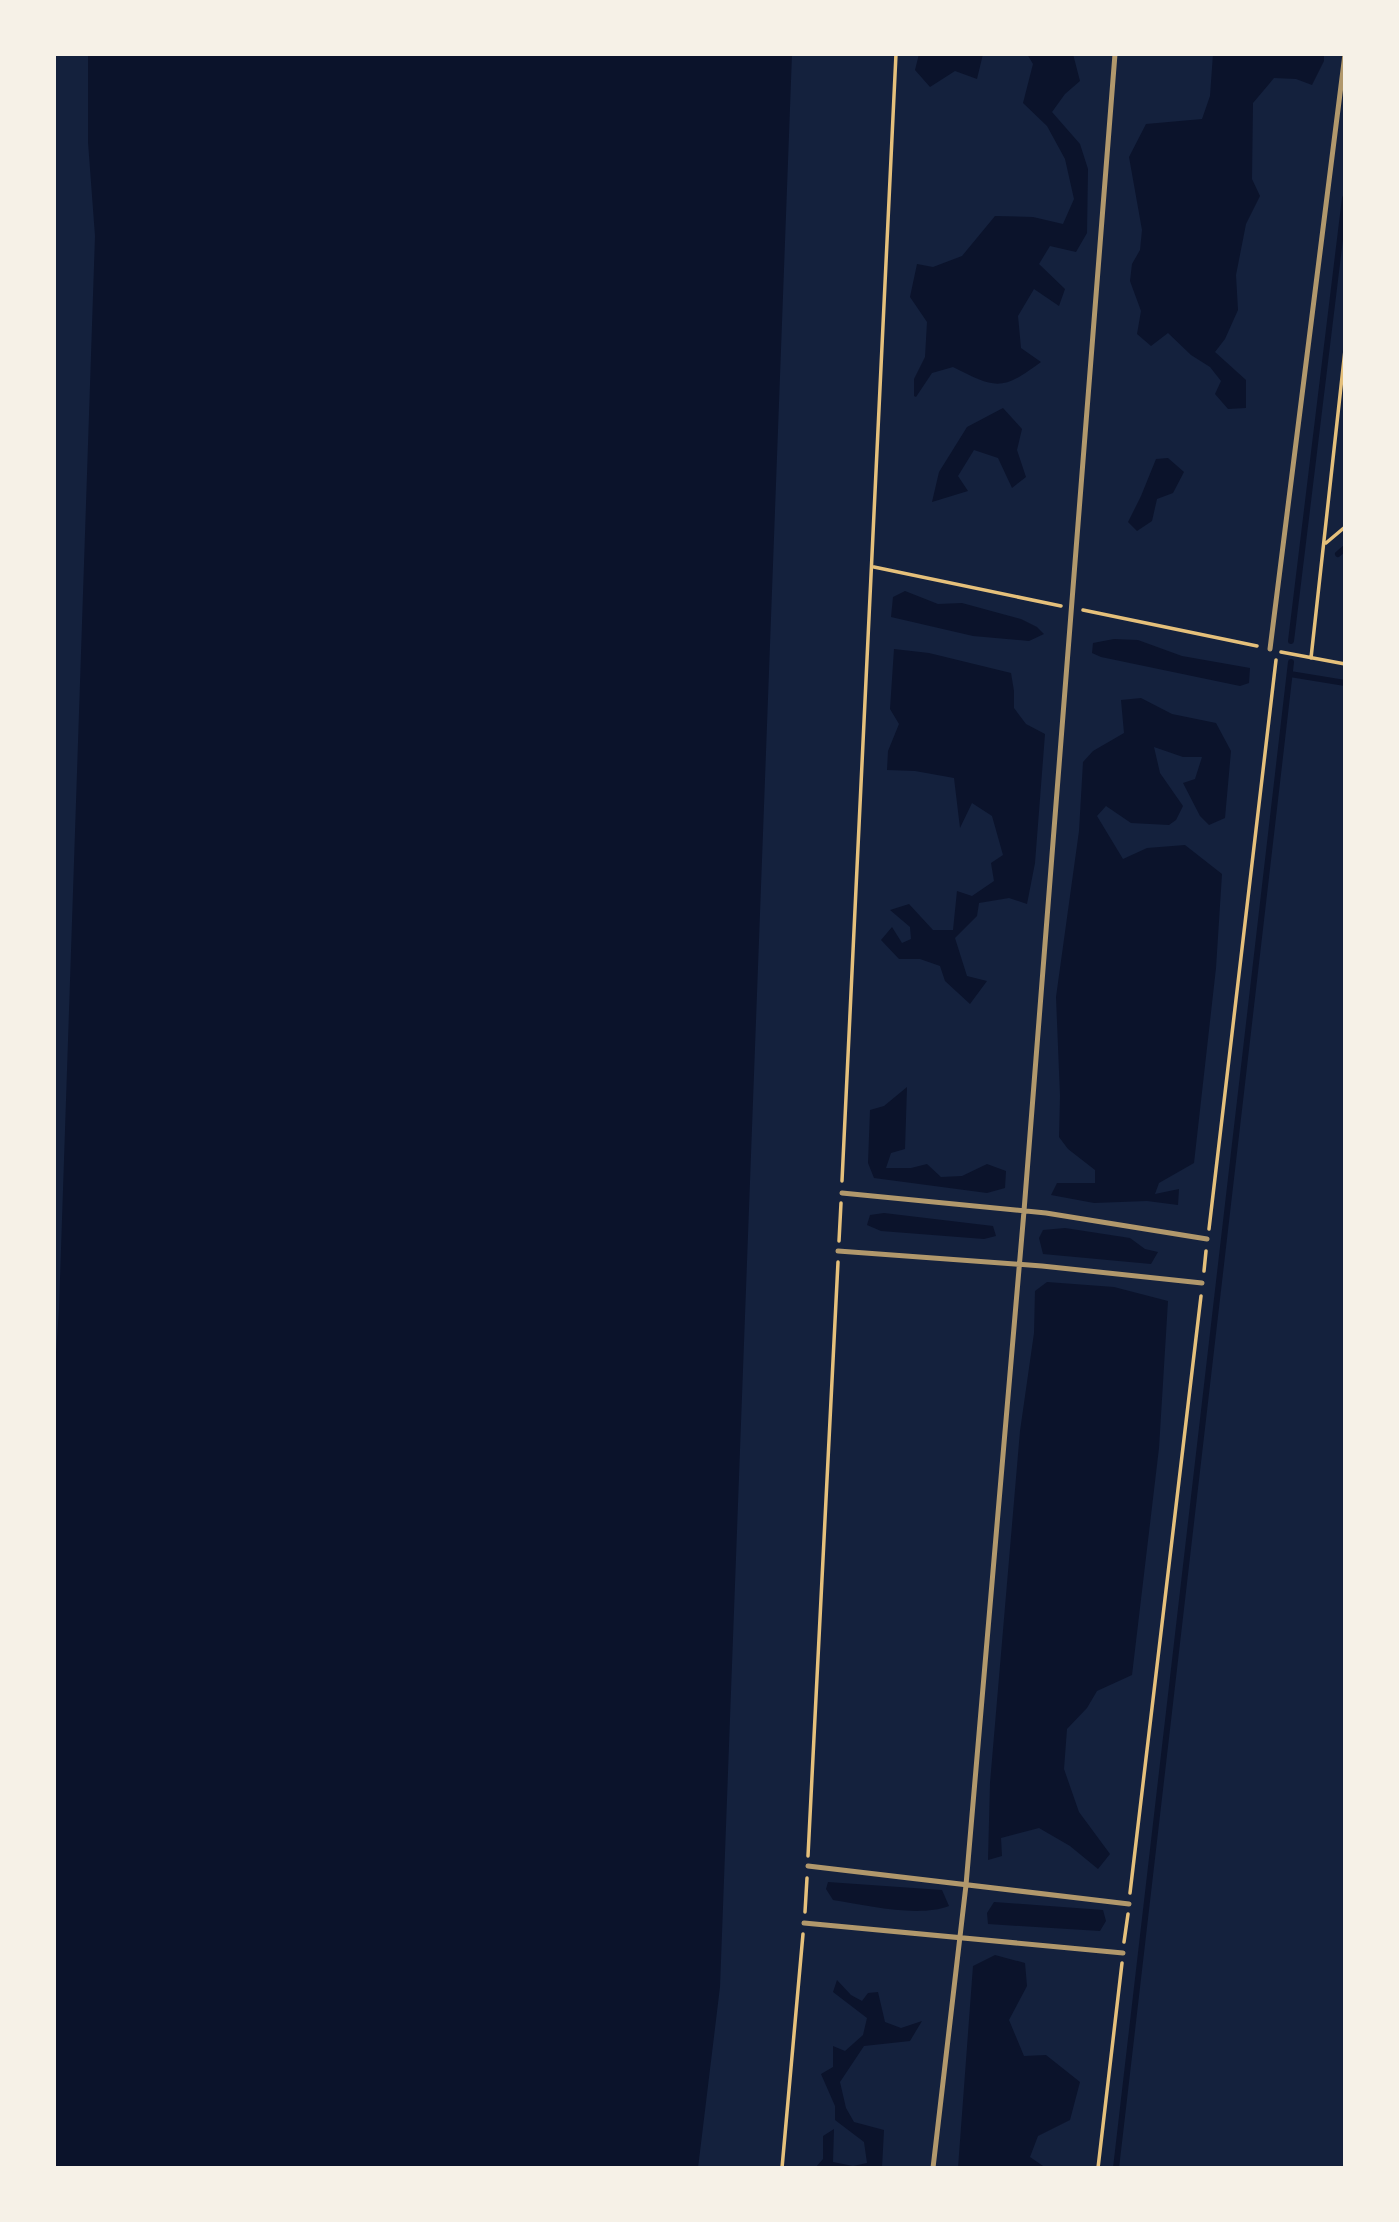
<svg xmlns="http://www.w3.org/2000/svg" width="1399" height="2222" viewBox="0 0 1399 2222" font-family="'Playfair Display',serif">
<rect width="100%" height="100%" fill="#14213d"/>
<path fill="#0b132b" d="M88 54H792L720 1987 698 2168H54V1382L59 1309 95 236 88 142Z
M919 54H983L977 79 955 71 930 87 915 70Z
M1027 54H1073L1080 81 1065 94 1052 112 1080 144 1088 169 1087 233 1076 252 1050 246 1039 264 1065 289 1059 306 1034 289 1018 316 1021 348 1041 362C1002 391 996 389 953 367L932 373 916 397 914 396V379L925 357 927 322 910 297 917 264 933 267 962 256 995 216 1033 217 1063 224 1074 199 1065 159 1047 126 1023 103 1033 64Z
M1213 54H1324V61L1312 85 1296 79 1274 78 1253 103 1252 179 1260 196 1246 224 1236 275 1238 310 1225 339 1215 352 1246 380V408L1228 409 1215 394 1221 381 1210 367 1191 355 1168 333 1151 346 1137 334 1141 311 1130 281 1132 264 1140 250 1142 230 1129 157 1146 124 1202 119 1210 96Z
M1003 408 1022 429 1017 450 1026 477 1012 488 998 458 974 450 958 476 968 491 932 502 939 472 967 427Z
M1168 458 1184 472 1173 493 1157 499 1152 521 1137 531 1128 522 1141 496 1156 459Z
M905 591 938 604 962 603 1021 619 1037 627 1044 634 1029 641 973 636 891 617 893 597Z
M1114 639 1138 640 1182 656 1250 668 1249 683 1240 686 1101 657 1092 653 1093 643Z
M894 649 929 653 1011 673 1014 691V708L1026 724 1045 734 1035 863 1027 904 1009 898 979 903 977 916 955 938 967 976 987 981 970 1004 945 981 940 966 920 959H899L881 940 892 927 902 943 911 939 910 927 890 910 909 904 933 930H953L957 891 972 896 994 881 991 863 1003 855 992 816 972 803 960 828 954 778 915 771 887 770 888 751 899 724 890 709Z
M1141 698 1172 714 1216 723 1231 751 1225 818 1209 825 1200 816 1183 783 1195 779 1202 757H1183L1154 747 1160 773 1183 806 1176 820 1169 825 1131 823 1106 806 1097 816 1123 859 1147 848 1185 845 1222 874 1216 968 1194 1163 1159 1183 1155 1194 1179 1189 1178 1205 1147 1201 1094 1203 1051 1195 1057 1183H1095V1170L1068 1149 1059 1137 1060 1096 1056 997 1079 831 1083 762 1093 751 1124 733 1121 700Z
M907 1087 905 1149 891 1153 886 1168H911L927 1164 941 1177 962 1176 987 1164 1006 1171 1005 1188 987 1193 874 1178 868 1163 870 1110 884 1106Z
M884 1213 993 1226 996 1236 984 1239 881 1231 867 1225 870 1215Z
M1065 1228 1130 1238 1145 1249 1158 1252 1151 1264 1043 1254 1039 1238 1043 1230Z
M1047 1282 1114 1287 1168 1301 1159 1448 1132 1675 1097 1691 1087 1708 1067 1729 1064 1769 1079 1812 1110 1854 1098 1869 1070 1846 1039 1828 1001 1838 1002 1856 988 1860 990 1783 1020 1431 1034 1333 1035 1291Z
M828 1882 942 1890 949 1906C918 1918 866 1905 833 1900L826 1889Z
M994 1902 1103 1910 1106 1921 1100 1931 988 1924 987 1913Z
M995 1955 1025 1963 1027 1986 1009 2020 1024 2056 1046 2055 1080 2082 1070 2120 1038 2136 1030 2157 1046 2168H958L973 1966Z
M837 1980 851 1995 862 2001 868 1993 878 1992 885 2022 901 2028 922 2021 910 2041 864 2046 840 2082 846 2108 854 2122 884 2130 882 2168H815L823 2159V2136L834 2129 833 2162 853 2166 867 2163 864 2142 835 2120V2106L821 2074 833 2067V2046L845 2051 863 2035 867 2018 833 1992Z"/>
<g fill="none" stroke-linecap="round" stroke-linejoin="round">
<path stroke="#0b132b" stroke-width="6" d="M1338 554 1345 548
M1291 641 1345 198
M1290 674 1345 683
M1116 2168 1291 662"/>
<path stroke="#e5c07b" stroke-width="3.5" d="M1326 543 1345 527
M874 567 1061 606
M1083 610 1257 646
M1281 652 1345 664
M1311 658 1345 350
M842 1181 896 54
M1209 1229 1276 660
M839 1241 841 1203
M1204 1271 1206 1251
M808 1856 838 1262
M1130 1893 1201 1296
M805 1912 807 1878
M1124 1942 1128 1914
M782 2168 803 1934
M1098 2168 1122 1963"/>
<path stroke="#b1986c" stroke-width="5" d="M1270 649 1345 54
M842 1193 1046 1213 1207 1239
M838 1251 1042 1266 1202 1283
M808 1866 1129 1904
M804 1923 1123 1953
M933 2168 966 1885 1024 1211 1115 54"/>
</g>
<rect width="1399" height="2222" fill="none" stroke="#f6f1e7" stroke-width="112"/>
</svg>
